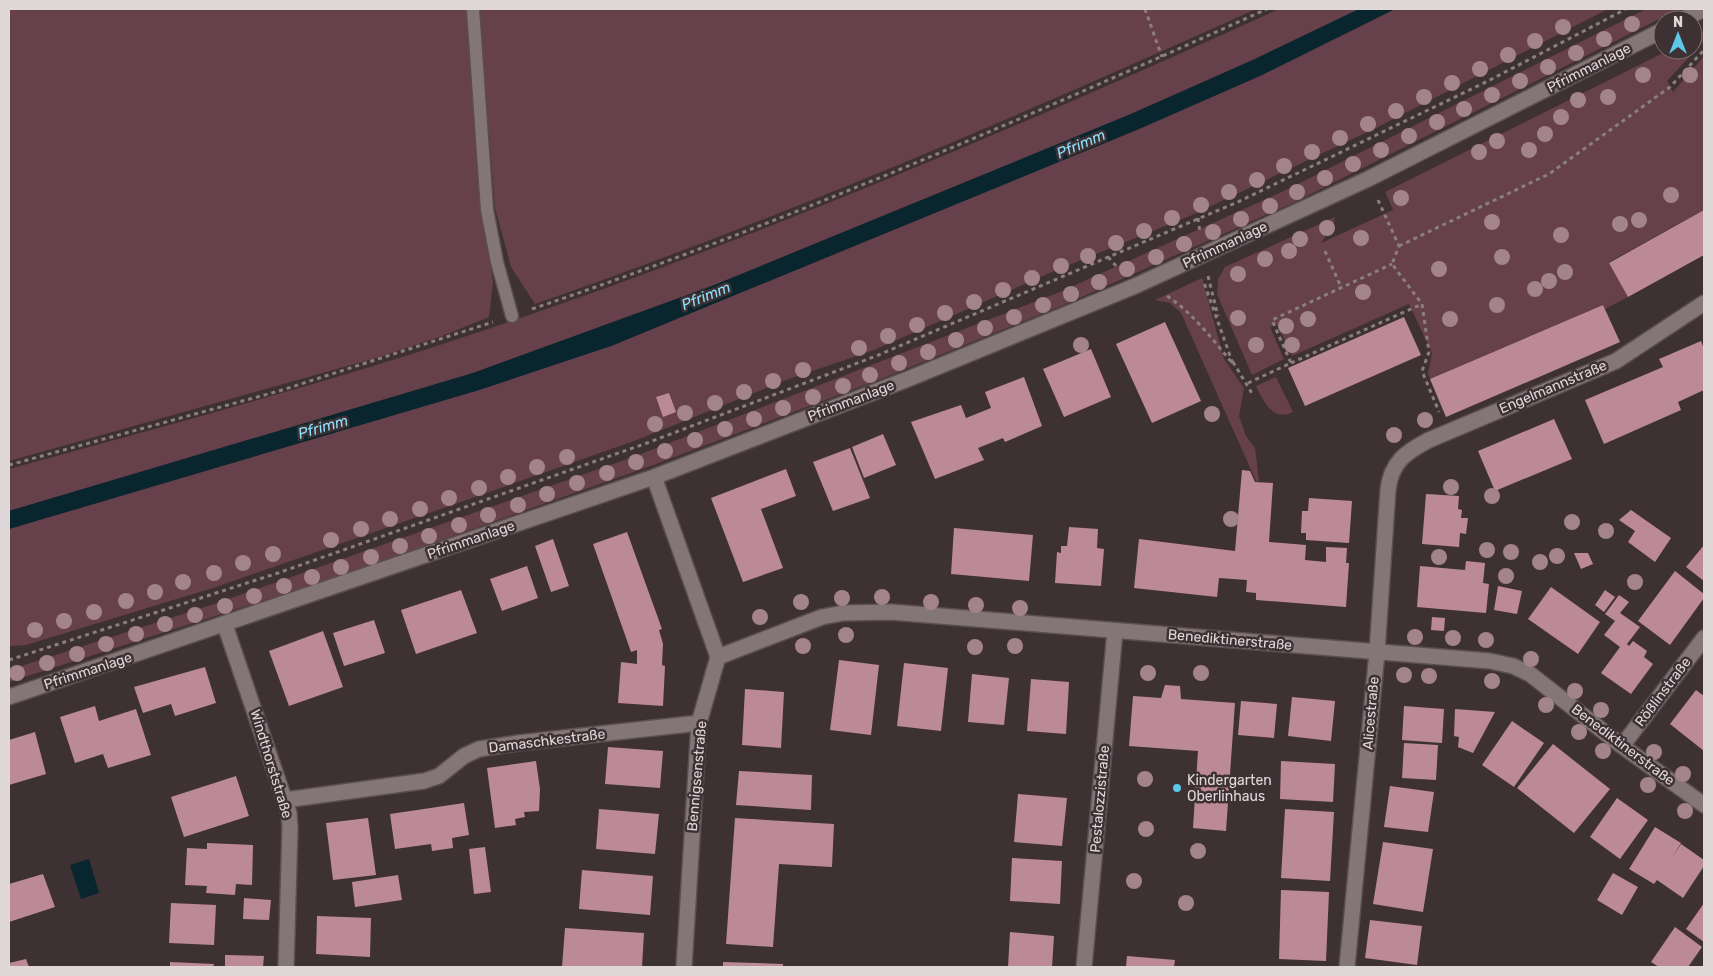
<svg xmlns="http://www.w3.org/2000/svg" width="1713" height="976" viewBox="0 0 1713 976" font-family="Rubik,sans-serif">
<rect width="100%" height="100%" fill="#3e3134"/>
<path fill="#66404a" d="M9 9H469L480 197 493 282 489 317 442 336 376 358 9 461Z
M479 9H1256C1019 116 780 219 535 304L511 267 495 208Z
M1279 9H1359L1255 59 1131 114 712 286 473 373 9 511V469C168 425 328 383 485 330 756 239 1019 127 1279 9Z
M1395 9H1608L1376 128 1192 215 1052 272 874 350 789 379 637 440 455 504 216 587 26 645 9 646V529L479 390 611 346 1139 129 1262 75Z
M1646 9H1679L1293 203 1066 304 886 377 651 466 331 579 9 682V670L217 603 633 457 1060 292 1288 189Z
M1704 32V41L1667 81 1673 92 1704 56V210L1609 262 1628 297 1605 309 1603 305 1430 379 1428 373 1432 353 1409 304 1292 356 1277 324 1270 327 1284 359 1252 375 1217 294 1218 279 1225 267 1335 217 1333 225 1321 243 1393 210 1385 192 1669 50H1693V38Z
M1202 278 1224 359 1244 388 1239 416 1246 436 1255 448 1259 481H1256L1181 313 1170 303 1155 300Z
M1276 377 1293 412C1273 422 1263 401 1256 386Z"/>
<path fill="#09252e" d="M1359 9H1395L1262 75 1139 129 611 346 479 390 9 529V511L473 373 712 286 1131 114 1255 59Z
M89 859 99 893 81 899 70 865Z"/>
<path fill="#bc8a96" d="M1704 210V255L1628 297 1609 263Z
M1603 305 1620 342 1446 417 1430 379Z
M1404 317 1421 355 1305 406 1288 368Z
M1165 322 1201 401 1152 423 1116 344Z
M1701 341 1704 349V390L1678 402 1681 410 1604 444 1585 400 1663 367 1659 359Z
M1091 349 1111 397 1064 417 1043 369Z
M1024 377 1042 426 1005 442 1003 438 978 448 984 460 935 479 911 422 961 405 966 418 991 408 985 392Z
M669 393 676 412 663 417 656 397Z
M1554 419 1572 459 1495 491 1478 451Z
M883 434 896 465 864 478 852 447Z
M850 448 870 498 833 511 813 462Z
M786 469 796 496 761 509 783 568 743 582 711 498Z
M1242 470 1250 471 1255 482 1273 483 1269 542 1306 545 1305 560 1326 562V547L1347 548 1346 563H1349L1346 607 1256 600V593L1246 592 1247 580 1219 578 1217 597 1134 588 1139 539 1235 551Z
M1426 494 1459 496 1458 509 1462 510 1461 518H1468L1466 534 1460 533 1459 547 1422 544Z
M1309 498 1352 501 1349 543 1306 540V533H1301L1302 511H1308Z
M1631 510 1671 538 1655 562 1628 542 1635 531 1619 520Z
M1069 527 1098 529 1097 548 1104 549 1101 586 1055 583 1057 552 1061 553V546H1067Z
M954 528 1033 535 1029 581 951 574Z
M627 532 662 629 659 630 663 644 662 665 665 666 663 706 618 703 621 662 637 664V650L631 652 593 544Z
M553 539 569 586 551 592 535 546Z
M1704 545V581L1686 567Z
M1574 553H1588L1593 564 1581 569Z
M1466 561 1485 563 1483 583 1489 584 1486 613 1417 607 1420 566 1465 570Z
M527 566 538 598 502 611 490 579Z
M1675 571 1704 594V598L1670 645 1638 621Z
M1498 586 1522 591 1517 614 1494 610Z
M1551 587 1600 622 1578 654 1528 619Z
M461 590 477 633 416 654 401 610Z
M1605 590 1615 597 1604 612 1595 605Z
M1619 595 1629 602 1620 613 1640 627 1627 644 1629 646 1633 641 1647 651 1644 657 1653 664 1631 694 1601 673 1620 647 1604 635 1615 621 1605 614Z
M1432 617 1445 618 1444 631 1431 630Z
M374 620 385 653 344 666 333 633Z
M323 631 343 687 289 706 269 651Z
M839 660 879 665 871 735 830 730Z
M904 663 948 668 941 731 897 726Z
M205 667 216 703 175 716 171 704 143 713 134 687Z
M972 674 1009 678 1004 725 968 722Z
M1031 679 1069 682 1066 734 1027 731Z
M1165 685 1180 686 1181 699 1235 703 1226 831 1193 828 1198 751 1129 746 1133 696 1161 698Z
M745 689 784 692 781 748 742 745Z
M1696 690 1704 696V751L1670 724Z
M1292 697 1335 701 1331 741 1288 736Z
M1241 701 1277 704 1274 738 1238 735Z
M95 706 99 721 136 709 151 755 108 768 103 754 75 763 60 717Z
M1404 706 1444 709 1442 743 1402 740Z
M1455 709 1495 712 1473 753 1458 747 1459 737 1454 736Z
M1512 721 1544 743 1514 787 1482 765Z
M35 732 46 774 9 785V740Z
M1404 743 1438 745 1436 780 1402 778Z
M1553 744 1610 789 1574 833 1517 788Z
M608 747 663 751 660 788 605 784Z
M536 761 540 789 539 811 524 812 525 817 515 819 516 825 495 828 487 768Z
M1281 761 1335 764 1333 802 1280 799Z
M739 771 812 775 811 810 736 805Z
M236 776 249 816 184 837 171 797Z
M1390 786 1434 792 1428 832 1384 827Z
M1018 794 1067 798 1062 846 1014 842Z
M1617 798 1648 820 1620 859 1590 837Z
M464 803 469 835 452 838 453 848 432 851 431 844 395 849 390 814Z
M599 809 659 814 655 854 596 849Z
M1285 809 1334 812 1330 881 1281 878Z
M368 818 376 875 333 880 326 823Z
M735 818 834 824 832 867 779 864 773 947 726 944Z
M1655 827 1681 843 1672 858 1681 844 1704 860V866L1683 898 1657 880 1654 884 1629 869Z
M1383 842 1433 849 1423 912 1373 904Z
M207 843 253 845 252 885 236 884 235 895 206 893 207 886 185 885 187 848 207 849Z
M485 847 491 892 474 894 469 849Z
M1012 858 1062 861 1060 904 1010 901Z
M582 870 653 876 650 915 579 909Z
M1613 873 1638 887 1622 915 1597 900Z
M43 874 55 907 9 922V884Z
M398 875 402 900 355 907 352 882Z
M1281 890 1329 892 1326 961 1279 959Z
M244 898 271 900 269 920 243 919Z
M171 903 216 905 214 945 169 943Z
M1704 903V942L1686 929Z
M317 916 371 918 370 957 316 954Z
M1370 920 1422 926 1417 965 1365 958Z
M1675 927 1702 947 1688 967H1659L1651 962Z
M565 928 644 933 642 967H562Z
M1010 932 1054 936 1052 967H1008Z
M225 955 264 956 263 967H225Z
M1127 956 1175 960 1174 967H1126Z
M26 959 29 967H9V963Z
M170 962 214 964 213 967H170Z
M723 962 783 964V967H723Z"/>
<g fill="none" stroke-linecap="round" stroke-linejoin="round">
<defs>
<path id="lane" d="M473 9 487 210 497 262 512 316"/>
<path id="street" d="M1682 20 1704 9
M654 477 718 657 699 723 684 967
M225 625 289 813 290 828 286 967
M718 657 822 617 843 613 891 612 1490 661 1513 666 1530 674 1622 746 1704 805
M9 697 654 477 908 379 1135 286 1368 179 1663 30
M1622 746 1704 638
M285 800 424 781 439 776 464 756 479 749 518 743 699 723
M1084 967 1115 631
M1347 967 1377 652 1388 490C1391 462 1406 452 1429 440L1616 361 1704 303"/>
</defs>
<use href="#lane" stroke="#594e50" stroke-width="15"/>
<use href="#street" stroke="#594e50" stroke-width="18"/>
<path stroke="#8a7e81" stroke-width="3" stroke-dasharray="4 4" stroke-linecap="butt" d="M1145 9 1162 57
M1378 200 1399 246 1392 264 1422 304 1429 352 1422 371 1439 412
M1198 218 1200 233
M1399 246 1549 174 1670 87 1704 50
M1325 251 1341 287
M1108 257 1118 268
M1208 276 1218 316
M1167 296C1193 313 1213 340 1233 364L1203 280
M532 309C783 224 1026 118 1267 9
M1233 362 1253 395
M1291 363 1422 304
M1248 383 1291 363 1272 320 1392 264
M9 465 279 391 493 322
M9 660 278 573 647 443 876 356 1240 201 1488 81 1626 9"/>
<use href="#lane" stroke="#847578" stroke-width="12"/>
<use href="#street" stroke="#847578" stroke-width="15"/>
</g>
<g fill="#a4848b">
<circle cx="1632" cy="24" r="8"/>
<circle cx="1563" cy="27" r="8"/>
<circle cx="1604" cy="39" r="8"/>
<circle cx="1535" cy="41" r="8"/>
<circle cx="1576" cy="53" r="8"/>
<circle cx="1508" cy="55" r="8"/>
<circle cx="1548" cy="67" r="8"/>
<circle cx="1480" cy="69" r="8"/>
<circle cx="1643" cy="75" r="8"/>
<circle cx="1690" cy="75" r="8"/>
<circle cx="1520" cy="81" r="8"/>
<circle cx="1452" cy="83" r="8"/>
<circle cx="1492" cy="95" r="8"/>
<circle cx="1424" cy="97" r="8"/>
<circle cx="1608" cy="97" r="8"/>
<circle cx="1578" cy="100" r="8"/>
<circle cx="1464" cy="109" r="8"/>
<circle cx="1396" cy="111" r="8"/>
<circle cx="1561" cy="117" r="8"/>
<circle cx="1437" cy="122" r="8"/>
<circle cx="1368" cy="124" r="8"/>
<circle cx="1545" cy="134" r="8"/>
<circle cx="1409" cy="136" r="8"/>
<circle cx="1340" cy="138" r="8"/>
<circle cx="1497" cy="141" r="8"/>
<circle cx="1381" cy="150" r="8"/>
<circle cx="1529" cy="150" r="8"/>
<circle cx="1312" cy="152" r="8"/>
<circle cx="1479" cy="152" r="8"/>
<circle cx="1353" cy="164" r="8"/>
<circle cx="1284" cy="166" r="8"/>
<circle cx="1325" cy="178" r="8"/>
<circle cx="1257" cy="180" r="8"/>
<circle cx="1229" cy="192" r="8"/>
<circle cx="1297" cy="192" r="8"/>
<circle cx="1671" cy="195" r="8"/>
<circle cx="1401" cy="198" r="8"/>
<circle cx="1201" cy="205" r="8"/>
<circle cx="1270" cy="206" r="8"/>
<circle cx="1172" cy="218" r="8"/>
<circle cx="1241" cy="219" r="8"/>
<circle cx="1639" cy="220" r="8"/>
<circle cx="1492" cy="222" r="8"/>
<circle cx="1620" cy="224" r="8"/>
<circle cx="1327" cy="228" r="8"/>
<circle cx="1144" cy="231" r="8"/>
<circle cx="1213" cy="232" r="8"/>
<circle cx="1561" cy="235" r="8"/>
<circle cx="1361" cy="238" r="8"/>
<circle cx="1300" cy="239" r="8"/>
<circle cx="1116" cy="243" r="8"/>
<circle cx="1184" cy="244" r="8"/>
<circle cx="1289" cy="251" r="8"/>
<circle cx="1088" cy="256" r="8"/>
<circle cx="1156" cy="257" r="8"/>
<circle cx="1502" cy="257" r="8"/>
<circle cx="1265" cy="259" r="8"/>
<circle cx="1061" cy="266" r="8"/>
<circle cx="1127" cy="269" r="8"/>
<circle cx="1439" cy="269" r="8"/>
<circle cx="1565" cy="272" r="8"/>
<circle cx="1238" cy="274" r="8"/>
<circle cx="1032" cy="278" r="8"/>
<circle cx="1549" cy="281" r="8"/>
<circle cx="1099" cy="282" r="8"/>
<circle cx="1535" cy="289" r="8"/>
<circle cx="1003" cy="290" r="8"/>
<circle cx="1363" cy="292" r="8"/>
<circle cx="1071" cy="294" r="8"/>
<circle cx="974" cy="302" r="8"/>
<circle cx="1043" cy="305" r="8"/>
<circle cx="1497" cy="305" r="8"/>
<circle cx="945" cy="313" r="8"/>
<circle cx="1014" cy="317" r="8"/>
<circle cx="1238" cy="318" r="8"/>
<circle cx="1308" cy="319" r="8"/>
<circle cx="1450" cy="319" r="8"/>
<circle cx="917" cy="325" r="8"/>
<circle cx="1286" cy="326" r="8"/>
<circle cx="985" cy="328" r="8"/>
<circle cx="888" cy="336" r="8"/>
<circle cx="956" cy="340" r="8"/>
<circle cx="1081" cy="345" r="8"/>
<circle cx="1256" cy="345" r="8"/>
<circle cx="1292" cy="345" r="8"/>
<circle cx="859" cy="348" r="8"/>
<circle cx="928" cy="352" r="8"/>
<circle cx="899" cy="363" r="8"/>
<circle cx="803" cy="370" r="8"/>
<circle cx="870" cy="375" r="8"/>
<circle cx="773" cy="381" r="8"/>
<circle cx="843" cy="386" r="8"/>
<circle cx="744" cy="392" r="8"/>
<circle cx="813" cy="397" r="8"/>
<circle cx="715" cy="403" r="8"/>
<circle cx="783" cy="408" r="8"/>
<circle cx="685" cy="413" r="8"/>
<circle cx="1212" cy="414" r="8"/>
<circle cx="754" cy="419" r="8"/>
<circle cx="1425" cy="420" r="8"/>
<circle cx="655" cy="424" r="8"/>
<circle cx="725" cy="429" r="8"/>
<circle cx="1394" cy="435" r="8"/>
<circle cx="695" cy="440" r="8"/>
<circle cx="665" cy="451" r="8"/>
<circle cx="567" cy="457" r="8"/>
<circle cx="636" cy="462" r="8"/>
<circle cx="537" cy="467" r="8"/>
<circle cx="607" cy="473" r="8"/>
<circle cx="508" cy="477" r="8"/>
<circle cx="577" cy="483" r="8"/>
<circle cx="1451" cy="487" r="8"/>
<circle cx="479" cy="488" r="8"/>
<circle cx="547" cy="494" r="8"/>
<circle cx="1492" cy="496" r="8"/>
<circle cx="449" cy="498" r="8"/>
<circle cx="518" cy="505" r="8"/>
<circle cx="420" cy="509" r="8"/>
<circle cx="488" cy="515" r="8"/>
<circle cx="390" cy="519" r="8"/>
<circle cx="1231" cy="519" r="8"/>
<circle cx="1572" cy="522" r="8"/>
<circle cx="459" cy="525" r="8"/>
<circle cx="361" cy="529" r="8"/>
<circle cx="1606" cy="531" r="8"/>
<circle cx="429" cy="536" r="8"/>
<circle cx="331" cy="540" r="8"/>
<circle cx="400" cy="546" r="8"/>
<circle cx="1487" cy="550" r="8"/>
<circle cx="1511" cy="552" r="8"/>
<circle cx="273" cy="554" r="8"/>
<circle cx="1557" cy="556" r="8"/>
<circle cx="371" cy="557" r="8"/>
<circle cx="1439" cy="557" r="8"/>
<circle cx="1540" cy="562" r="8"/>
<circle cx="243" cy="563" r="8"/>
<circle cx="341" cy="567" r="8"/>
<circle cx="214" cy="573" r="8"/>
<circle cx="1506" cy="576" r="8"/>
<circle cx="312" cy="577" r="8"/>
<circle cx="183" cy="582" r="8"/>
<circle cx="1635" cy="582" r="8"/>
<circle cx="284" cy="586" r="8"/>
<circle cx="155" cy="592" r="8"/>
<circle cx="254" cy="596" r="8"/>
<circle cx="882" cy="597" r="8"/>
<circle cx="842" cy="598" r="8"/>
<circle cx="126" cy="601" r="8"/>
<circle cx="801" cy="602" r="8"/>
<circle cx="931" cy="602" r="8"/>
<circle cx="976" cy="605" r="8"/>
<circle cx="225" cy="606" r="8"/>
<circle cx="1020" cy="608" r="8"/>
<circle cx="94" cy="612" r="8"/>
<circle cx="195" cy="615" r="8"/>
<circle cx="760" cy="617" r="8"/>
<circle cx="64" cy="621" r="8"/>
<circle cx="165" cy="624" r="8"/>
<circle cx="35" cy="630" r="8"/>
<circle cx="136" cy="634" r="8"/>
<circle cx="846" cy="635" r="8"/>
<circle cx="1415" cy="637" r="8"/>
<circle cx="1453" cy="638" r="8"/>
<circle cx="1486" cy="640" r="8"/>
<circle cx="106" cy="644" r="8"/>
<circle cx="803" cy="646" r="8"/>
<circle cx="1015" cy="646" r="8"/>
<circle cx="975" cy="647" r="8"/>
<circle cx="77" cy="654" r="8"/>
<circle cx="1531" cy="659" r="8"/>
<circle cx="47" cy="663" r="8"/>
<circle cx="17" cy="673" r="8"/>
<circle cx="1148" cy="673" r="8"/>
<circle cx="1201" cy="673" r="8"/>
<circle cx="1404" cy="675" r="8"/>
<circle cx="1429" cy="676" r="8"/>
<circle cx="1492" cy="681" r="8"/>
<circle cx="1575" cy="691" r="8"/>
<circle cx="1546" cy="705" r="8"/>
<circle cx="1601" cy="710" r="8"/>
<circle cx="1579" cy="732" r="8"/>
<circle cx="1603" cy="751" r="8"/>
<circle cx="1654" cy="752" r="8"/>
<circle cx="1683" cy="774" r="8"/>
<circle cx="1145" cy="779" r="8"/>
<circle cx="1648" cy="785" r="8"/>
<circle cx="1685" cy="811" r="8"/>
<circle cx="1146" cy="829" r="8"/>
<circle cx="1198" cy="851" r="8"/>
<circle cx="1134" cy="881" r="8"/>
<circle cx="1186" cy="903" r="8"/>
</g>
<circle fill="#5dc7e8" stroke="#3e3134" stroke-width="2" cx="1177" cy="788" r="5"/>
<g text-anchor="middle" dominant-baseline="central" stroke-width="5" stroke-linejoin="round" paint-order="stroke">
<g font-size="14" fill="#e0d7d9" stroke="#3e3134">
<text transform="translate(1589 68) rotate(-27)">Pfrimmanlage</text>
<text transform="translate(1225 245) rotate(-25)">Pfrimmanlage</text>
<text transform="translate(1553 387) rotate(-23)">Engelmannstraße</text>
<text transform="translate(851 401) rotate(-21)">Pfrimmanlage</text>
<text transform="translate(471 540) rotate(-19)">Pfrimmanlage</text>
<text transform="translate(1230 640) rotate(5)">Benediktinerstraße</text>
<text transform="translate(88 671) rotate(-18)">Pfrimmanlage</text>
<text transform="translate(1663 692) rotate(-53)">Rößlinstraße</text>
<text transform="translate(1371 713) rotate(-85)">Alicestraße</text>
<text transform="translate(547 741) rotate(-7)">Damaschkestraße</text>
<text transform="translate(1623 745) rotate(37)">Benediktinerstraße</text>
<text transform="translate(271 764) rotate(73)">Windthorststraße</text>
<text transform="translate(697 776) rotate(-85)">Bennigsenstraße</text>
<text transform="translate(1100 799) rotate(-85)">Pestalozzistraße</text>
</g>
<g font-size="14" fill="#e0d7d9" stroke="#3e3134" text-anchor="start">
<text x="1187" y="780">Kindergarten<tspan x="1187" dy="16">Oberlinhaus</tspan></text>
</g>
<g font-size="15" font-style="italic" fill="#8be1fe" stroke="#3e3134">
<text transform="translate(1081 144) rotate(-23)">Pfrimm</text>
<text transform="translate(706 296) rotate(-22)">Pfrimm</text>
<text transform="translate(323 427) rotate(-16)">Pfrimm</text>
</g>
</g>
<rect width="1713" height="976" fill="none" stroke="#e0d7d9" stroke-width="20"/>
<g transform="translate(1678 35)"><circle r="24" fill="#3e3134" stroke="#7f7376"/>
<path d="M0-4L9 19L0 12L-9 19Z" fill="#5dc7e8"/>
<text y="-8" font-size="14" font-weight="bold" text-anchor="middle" fill="#e0d7d9">N</text>
</g>
</svg>
